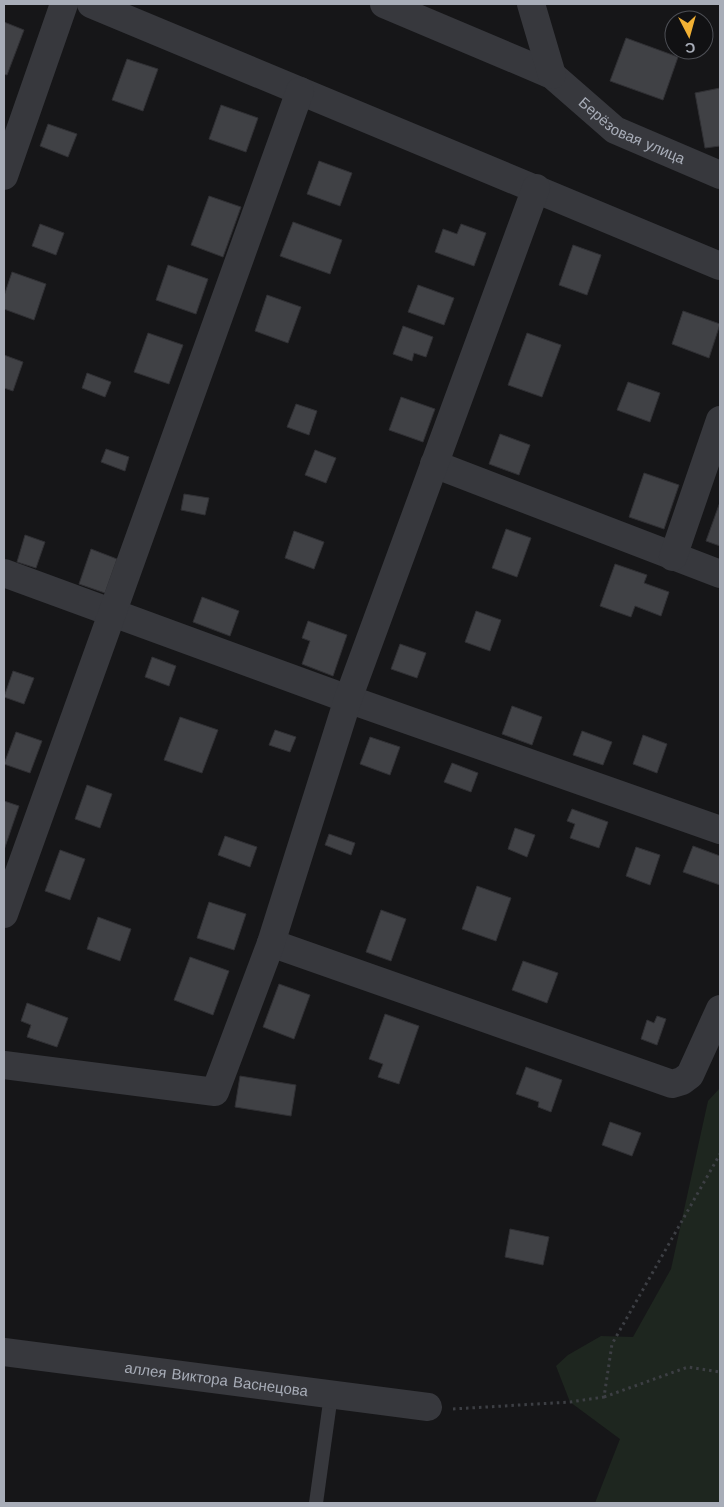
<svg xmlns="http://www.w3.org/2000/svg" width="724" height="1507" viewBox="0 0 724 1507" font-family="'Work Sans',sans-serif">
<rect width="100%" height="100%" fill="#161618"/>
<path fill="#1e261f" d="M720 1088V1503H595L620 1439 570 1402 556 1366 568 1355 601 1336 633 1337 671 1269 708 1101Z"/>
<path fill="#404145" stroke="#303034" d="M4 22 24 30 7 75 4 74Z
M626 38 678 57 663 100 610 81Z
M127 59 158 69 143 111 112 100Z
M720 88V146L705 148 695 93Z
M221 105 258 118 246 152 209 139Z
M48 124 77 134 68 157 40 146Z
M319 161 352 173 340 206 307 194Z
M209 196 241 207 223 257 191 245Z
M293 222 342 240 330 274 280 256Z
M40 224 64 233 56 255 32 246Z
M461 224 486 233 474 266 435 252 443 229 457 234Z
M573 245 601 255 587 295 559 285Z
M168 265 208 279 196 314 156 300Z
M12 272 46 284 34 320 4 309V296Z
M418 285 454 298 444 325 408 312Z
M267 295 301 307 288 343 255 331Z
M683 311 720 324 709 358 672 344Z
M403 326 433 337 426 357 414 353 412 361 393 354Z
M148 333 183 345 169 384 134 372Z
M527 333 561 345 542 397 508 385Z
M4 355 23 362 13 391 4 388Z
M87 373 111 382 105 397 82 388Z
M628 382 660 393 650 422 617 410Z
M401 397 435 409 423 442 389 430Z
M296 404 317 411 309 435 287 427Z
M500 434 530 445 519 475 489 464Z
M106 449 129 457 125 471 101 462Z
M315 450 336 458 326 483 305 475Z
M644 473 679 485 664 529 629 517Z
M184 494 209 498 205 515 181 510Z
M720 502V546L706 541Z
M506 529 531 538 517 577 492 568Z
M294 531 324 542 314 569 285 558Z
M25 535 45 542 36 568 17 562Z
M91 549 117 559 105 593 79 584Z
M615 564 647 575 644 583 669 592 661 616 635 606 631 617 600 606Z
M202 597 239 611 230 636 193 622Z
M476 611 501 620 490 651 465 642Z
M308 621 347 635 333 676 302 664 310 641 302 638Z
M400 644 426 653 417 678 391 669Z
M152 657 176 666 169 686 145 677Z
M13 671 34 678 24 704 4 697Z
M512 706 542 717 532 745 502 734Z
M180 717 218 730 202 773 164 760Z
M275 730 296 737 290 752 269 745Z
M582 731 612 742 603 765 573 755Z
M16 732 42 741 30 773 4 764Z
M643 735 667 744 657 773 633 764Z
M370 737 400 747 390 775 360 764Z
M452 763 478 773 471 792 444 782Z
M87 785 112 794 100 828 75 819Z
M4 801 19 806 4 850Z
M572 809 608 822 599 848 570 838 575 824 567 821Z
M515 828 535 835 527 857 508 849Z
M329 834 355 843 351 855 325 845Z
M225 836 257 847 250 867 218 855Z
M693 846 720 856V885L683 872Z
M636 847 660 855 650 885 626 876Z
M60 850 85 859 70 900 45 891Z
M477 886 511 898 496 941 462 929Z
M209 902 246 914 234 950 197 938Z
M381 910 406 919 391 961 366 952Z
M98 917 131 929 120 961 87 949Z
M190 957 229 971 213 1015 174 1000Z
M523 961 558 973 547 1003 512 990Z
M279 984 310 995 294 1039 263 1027Z
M27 1003 68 1018 57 1047 27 1037 31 1025 21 1021Z
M385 1014 419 1026 399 1084 378 1077 383 1064 369 1059Z
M657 1016 666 1019 657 1045 641 1039 647 1020 654 1023Z
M526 1067 562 1080 551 1112 538 1107 539 1102 516 1094Z
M240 1076 296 1085 291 1116 235 1107Z
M610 1122 641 1133 632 1156 602 1145Z
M510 1229 549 1237 543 1265 505 1257Z"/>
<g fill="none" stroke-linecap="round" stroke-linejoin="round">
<path stroke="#3d3f44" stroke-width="3" stroke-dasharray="2.5 4" stroke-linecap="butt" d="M604 1397 688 1367 720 1372
M453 1409 570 1402 604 1397 612 1344 720 1154"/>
<path stroke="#37383d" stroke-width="14" d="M316 1503 331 1395"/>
<g stroke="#37383d" stroke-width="28">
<path d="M91 4 720 266"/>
<path id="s1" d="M384 4 552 75 615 130 720 175"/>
<path d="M531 4 552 75"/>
<path d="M4 176 64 4"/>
<path d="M434 464 720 574"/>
<path d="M673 557 720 420"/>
<path d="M4 573 348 699 720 830"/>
<path d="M4 914 300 91"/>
<path d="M271 943 672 1084 682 1081 690 1075 720 1009"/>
<path d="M4 1065 215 1092 271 943 348 699 536 188"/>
<path id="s2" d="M4 1352 428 1407"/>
</g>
</g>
<g text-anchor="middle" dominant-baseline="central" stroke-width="4" stroke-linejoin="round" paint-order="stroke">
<g font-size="15" fill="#a8adb8" stroke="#111113">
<text stroke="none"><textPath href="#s1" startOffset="281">Берёзовая улица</textPath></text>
<text stroke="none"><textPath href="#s2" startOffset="214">аллея Виктора Васнецова</textPath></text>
</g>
</g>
<rect width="724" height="1507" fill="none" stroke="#a8adb8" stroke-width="10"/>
<g transform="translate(689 35) rotate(174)"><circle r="24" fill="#111113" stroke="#4d4f55"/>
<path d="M0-4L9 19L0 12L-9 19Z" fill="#f2b134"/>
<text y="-8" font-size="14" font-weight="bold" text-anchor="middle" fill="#a8adb8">С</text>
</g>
</svg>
